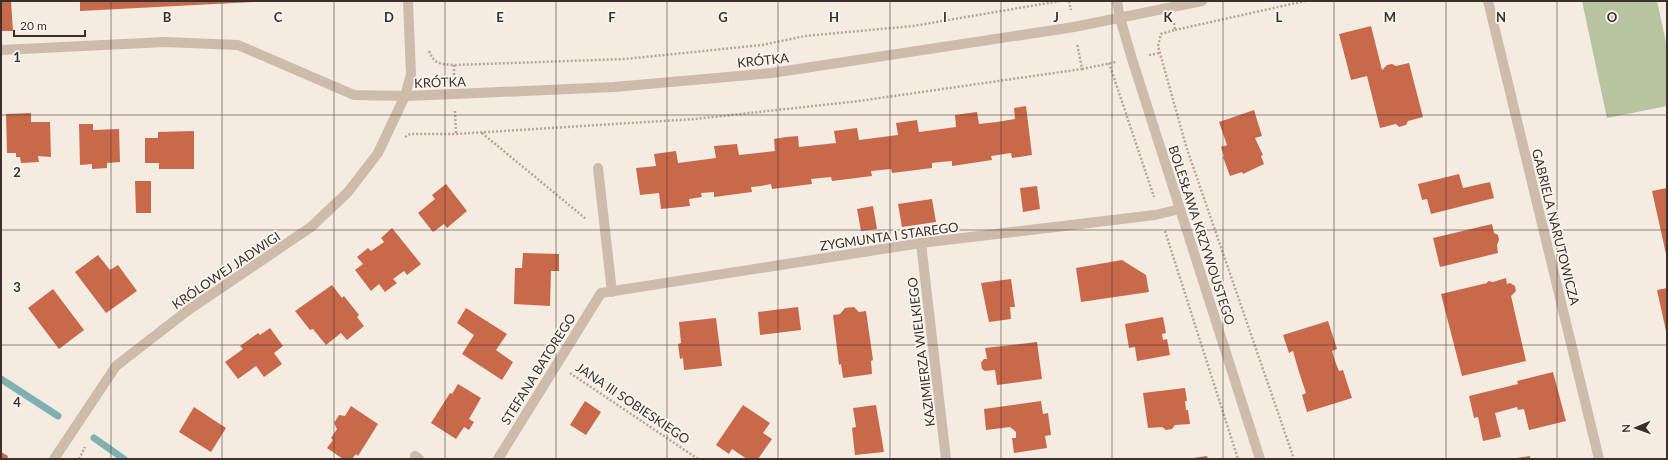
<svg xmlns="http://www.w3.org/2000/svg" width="1668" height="460" viewBox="0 0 1668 460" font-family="Lato,sans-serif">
<rect width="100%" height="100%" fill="#f4ebe1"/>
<path fill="#b8c4a0" d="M1582 1H1657L1667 47V106L1607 118Z"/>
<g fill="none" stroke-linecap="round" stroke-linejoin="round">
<path stroke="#7fb0b2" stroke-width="7" d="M1 379 58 416
M94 438 124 459"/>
</g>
<path fill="#c8694b" d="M1 1H11L13 31H1Z
M80 1H253V2L80 11Z
M1371 26 1382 70 1387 65 1392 64 1396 66 1409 63 1423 117 1408 121 1406 125 1399 127 1396 124 1380 128 1367 76 1351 80 1339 34Z
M1026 106 1032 155 1012 158 1011 153 991 156 992 160 952 166V161L941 162 932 163V168L892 173 891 169 871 171 872 176 832 181 831 177 811 179 812 184 772 189 771 184 761 186 751 187 752 192 714 197V192L701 193 702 197 689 199 690 206 661 209 659 193 640 195 636 168 656 166 654 154 676 151 678 163 716 158 714 146 737 144 739 155 775 151 774 139 786 137 798 136 799 147 836 143 834 131 857 128 859 140 898 135 896 123 917 120 919 132 956 127 955 115 977 112 979 124 997 122 1015 119 1014 108Z
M1254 110 1262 136 1255 138 1263 155 1261 156 1264 164 1243 174 1242 172 1230 176 1223 157 1224 156 1221 147 1227 145 1219 122Z
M31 113V122H50L51 157 38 156 39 162 21 163 20 157H16V153H7L6 114Z
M79 124H93V130L119 129 120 162 107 163V168L92 169V164L80 165Z
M194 131V169H159V163H145V138H158V132Z
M1459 174 1463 188 1490 182 1494 198 1431 214 1427 199 1422 200 1418 184Z
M135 181H151V213H136Z
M446 184 467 211 447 228 444 224 433 232 418 213 435 199 432 195Z
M1037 186 1040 209 1023 212 1020 188Z
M1667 188V254H1666L1652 191Z
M932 199 936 222 902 227 898 204Z
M873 206 877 229 861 231 857 209Z
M1492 224 1494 233 1498 235 1499 240 1497 245 1498 253 1440 267 1433 238Z
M392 228 421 264 407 275 404 271 393 279 397 283 385 292 379 284 371 291 355 270 363 264 357 257 368 248 371 251 384 242 381 238Z
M523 253 559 254V271H551L550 306 514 304 515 268H522Z
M98 255 110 270 118 265 137 291 106 313 75 272Z
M1122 260 1146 275 1149 292 1081 302 1076 268Z
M1506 278 1507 284 1510 283 1515 286 1516 291 1511 296 1526 361 1462 376 1441 294 1487 283 1488 281 1493 282Z
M1011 279 1015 307H1010L1011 319 989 322 981 283Z
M332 285 342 298 344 296 359 315 357 317 364 326 347 340 341 333 326 345 313 329 310 330 295 311Z
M1667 288V331H1666L1657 290Z
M53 289 84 330 59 349 28 308Z
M798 307 801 330 760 335 758 312Z
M854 307 859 312 866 311 873 360 871 361 872 374 843 378 841 364 839 365 833 315 840 314 845 308Z
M466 308 507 334 496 350 513 362 502 380 462 354 474 335 457 323Z
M1163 317 1166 333 1162 334 1163 340 1167 339 1170 355 1137 361 1135 347 1129 348 1125 324Z
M716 318 722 366 684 370 683 358 680 359 678 344 681 343 679 322Z
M1328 321 1337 349 1332 351 1335 361 1339 371 1343 370 1352 398 1307 412 1302 395 1306 393 1299 372 1293 351 1289 353 1283 335Z
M270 328 283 346 274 353 282 364 264 377 256 366 238 379 225 362 243 349 240 346 258 333 260 335Z
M1037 342 1042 379 997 385 995 370 985 371 982 369 981 363 984 359H987L985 348Z
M1553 372 1566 421 1529 430 1524 409 1518 410 1517 407 1495 413 1501 437 1483 441 1478 417 1474 418 1469 396 1518 384 1517 381Z
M458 384 481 398 469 419 474 422 469 430 464 427 456 439 431 423 450 393 452 394Z
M1185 388 1187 401H1185L1186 410H1188L1190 424 1175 425 1172 429 1166 430 1162 427 1148 428 1143 393Z
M585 401 601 412 586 435 570 425Z
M1041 401 1043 414 1048 413 1051 435 1045 436 1047 448 1014 453 1012 438H1016V432L1010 427 986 430 984 409Z
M743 405 770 423 763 433 772 439 758 459H747L732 449 729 454 716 445Z
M876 405 884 452 855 455 852 428 856 427 853 408Z
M351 406 378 424 358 456 356 454 352 459H343L327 448 333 440 331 438 337 429 334 423 339 415 345 416Z
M194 407 226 428 211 452 179 432Z
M1 452 8 456 7 459H1Z
M1207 456 1208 459H1193V458Z
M1530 456V459H1517V458Z"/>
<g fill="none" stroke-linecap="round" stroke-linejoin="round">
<path stroke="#b9a596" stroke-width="2.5" stroke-dasharray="2 2" stroke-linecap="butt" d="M1069 1 1071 10
M1174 23 1175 30 1161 34 1158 46 1186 146 1294 459
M1175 30 1305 1
M429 51C434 64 440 64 454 65L625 59 762 45 805 36 913 26 1060 1
M1149 55 1160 53
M1109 63 1154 197
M454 65V78
M1082 69 1116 62
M455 111 456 134
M482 133 586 219
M405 137 410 134H456L695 119 859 101 1082 69 1077 43
M1165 231 1238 459
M570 373 698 459
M79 459 85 447"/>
<path stroke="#cdbbac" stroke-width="10" d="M1117 1 1120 18 1132 59 1260 459
M1 50 165 42 238 45 354 95 405 96 455 94 614 87 772 73 1074 27 1202 1
M598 168 612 292
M921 243 946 459
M415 456 419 459
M54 459 116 366 187 311 311 227 348 192 378 153 405 96 411 74 408 1
M498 459 601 293 921 243 1155 215 1180 209"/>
<path stroke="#cdbbac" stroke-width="10" d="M1488 1 1599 459"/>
</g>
<path fill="none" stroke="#3b302b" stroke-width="1" stroke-opacity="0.55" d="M111 1V459M222 1V459M334 1V459M445 1V459M556 1V459M667 1V459M778 1V459M890 1V459M1001 1V459M1112 1V459M1223 1V459M1334 1V459M1446 1V459M1557 1V459M1 115H1667M1 230H1667M1 345H1667"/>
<g text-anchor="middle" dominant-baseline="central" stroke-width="3.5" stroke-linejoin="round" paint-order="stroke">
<g font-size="13" fill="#3b302b" stroke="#fbf5ee">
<text transform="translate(763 60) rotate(-6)">KRÓTKA</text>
<text transform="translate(440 82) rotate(-2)">KRÓTKA</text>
<text transform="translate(1556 227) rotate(76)">GABRIELA NARUTOWICZA</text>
<text transform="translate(1202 235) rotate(72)">BOLESŁAWA KRZYWOUSTEGO</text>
<text transform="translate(889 236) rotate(-8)">ZYGMUNTA I STAREGO</text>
<text transform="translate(226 270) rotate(-34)">KRÓLOWEJ JADWIGI</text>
<text transform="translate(921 352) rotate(-97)">KAZIMIERZA WIELKIEGO</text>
<text transform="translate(538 369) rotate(-58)">STEFANA BATOREGO</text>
<text transform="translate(633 403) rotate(34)">JANA III SOBIESKIEGO</text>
</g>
</g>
<g font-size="13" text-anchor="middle" font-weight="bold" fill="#3b302b" stroke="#fbf5ee" stroke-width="3.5" stroke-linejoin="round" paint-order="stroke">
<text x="167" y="22">B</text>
<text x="278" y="22">C</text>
<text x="389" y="22">D</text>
<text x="500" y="22">E</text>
<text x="612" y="22">F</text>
<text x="723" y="22">G</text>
<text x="834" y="22">H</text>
<text x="945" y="22">I</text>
<text x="1056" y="22">J</text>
<text x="1168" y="22">K</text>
<text x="1279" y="22">L</text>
<text x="1390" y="22">M</text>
<text x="1501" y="22">N</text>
<text x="1612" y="22">O</text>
<text x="17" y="62">1</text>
<text x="17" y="177">2</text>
<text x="17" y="292">3</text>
<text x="17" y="407">4</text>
</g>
<rect width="1668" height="460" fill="none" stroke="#3b302b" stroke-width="4"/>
<g transform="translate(1636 428) rotate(268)" stroke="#fbf5ee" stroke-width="3" paint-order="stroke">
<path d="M0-3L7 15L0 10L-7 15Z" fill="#3b302b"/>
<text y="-6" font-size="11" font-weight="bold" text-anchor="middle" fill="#3b302b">N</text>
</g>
<path d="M14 30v6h71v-6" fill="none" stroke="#3b302b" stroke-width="2"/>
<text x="20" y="30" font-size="12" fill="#3b302b" stroke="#fbf5ee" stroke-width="3" paint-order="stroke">20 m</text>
</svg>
